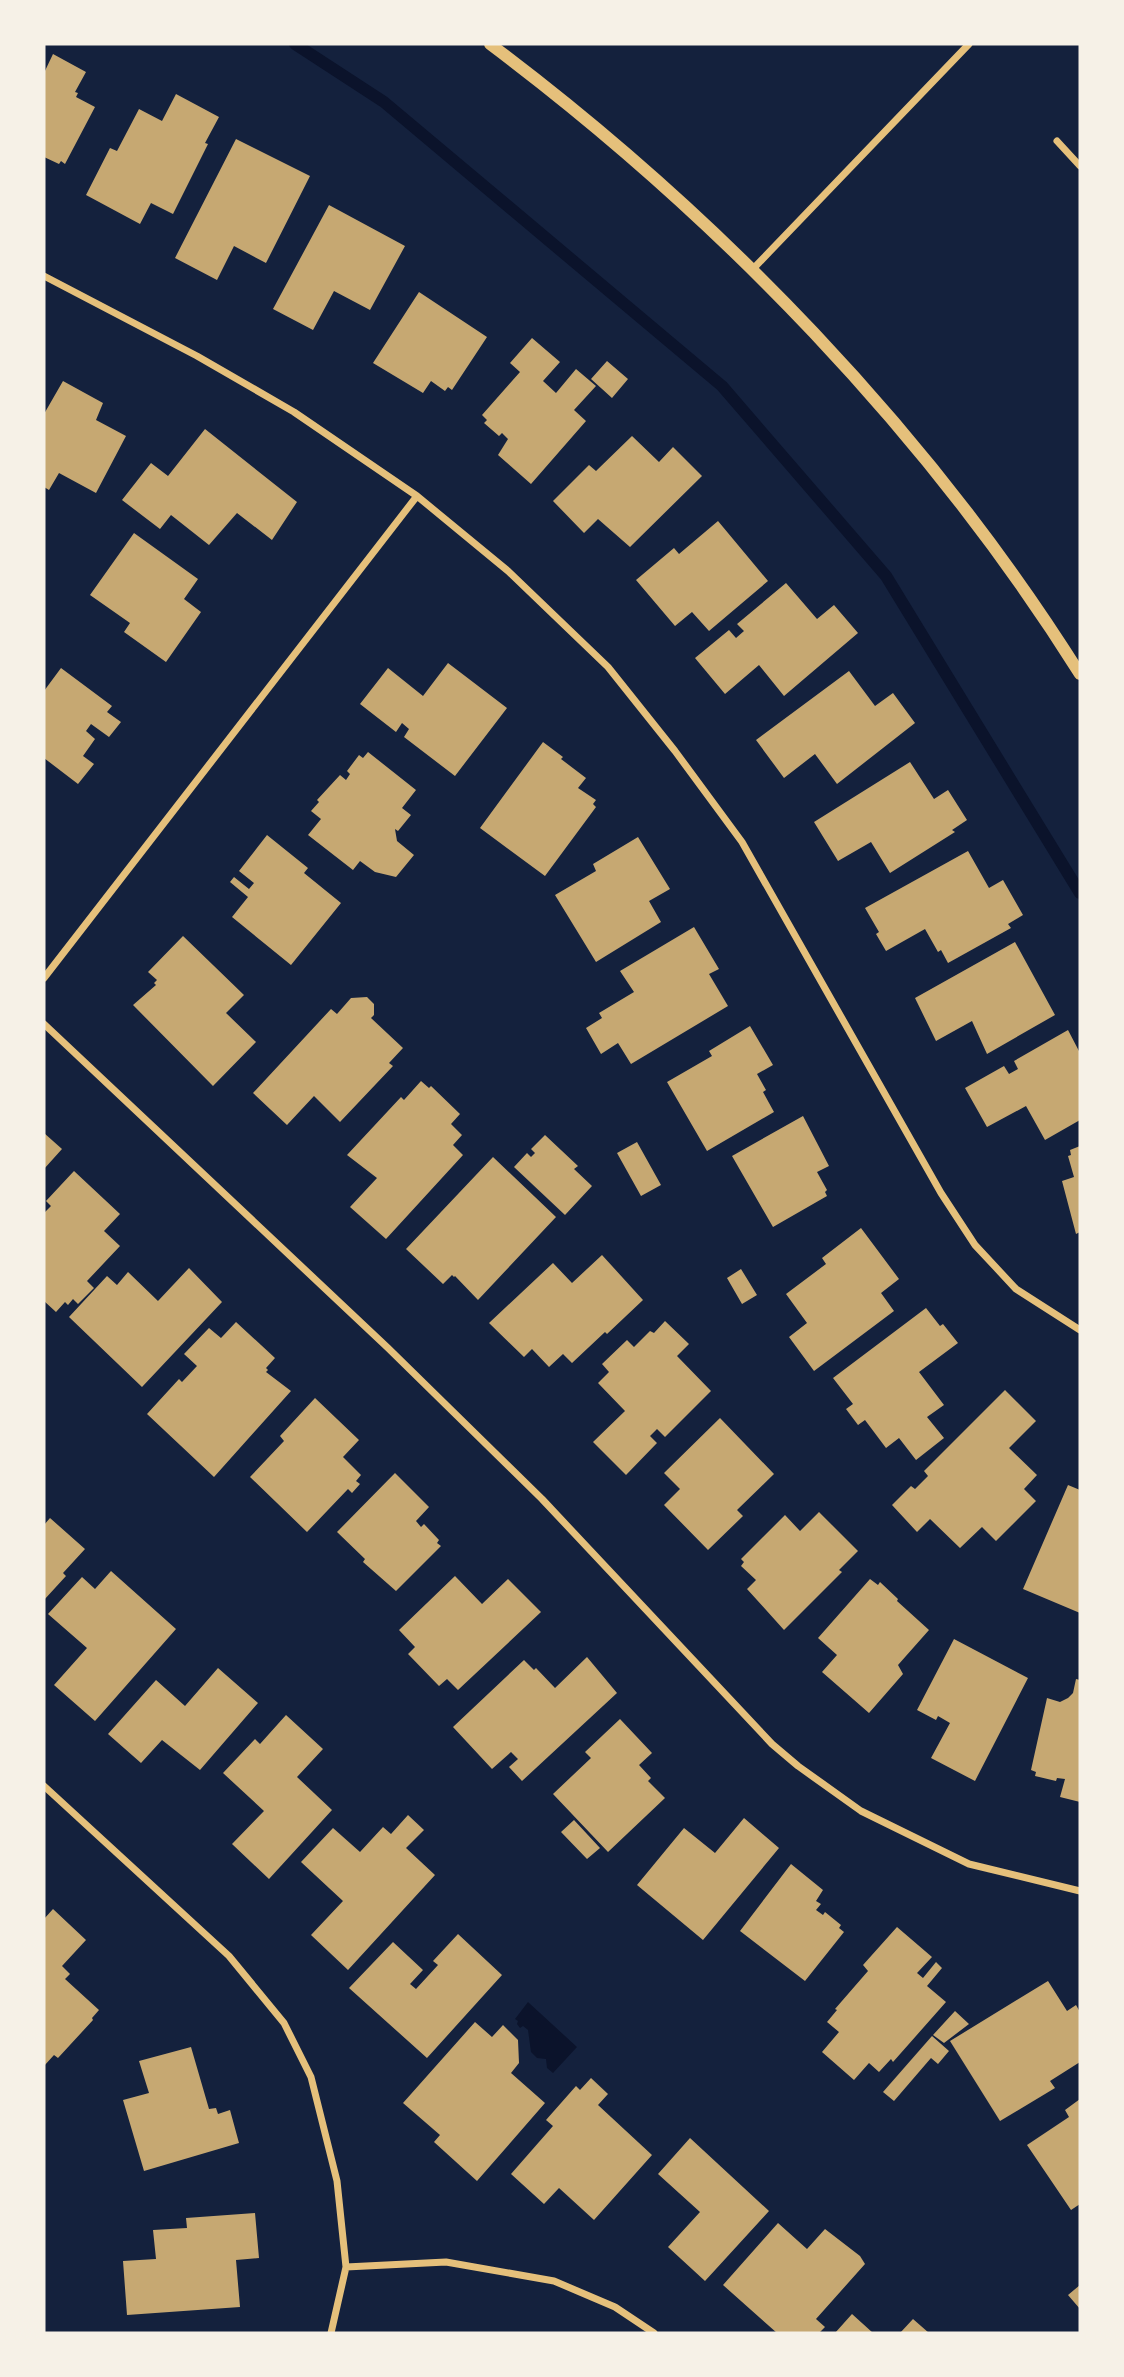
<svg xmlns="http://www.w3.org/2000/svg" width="1124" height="2377" viewBox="0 0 1124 2377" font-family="'Golos Text',sans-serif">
<rect width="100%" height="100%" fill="#14213d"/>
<path fill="#0b132b" d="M528 2002 577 2047 553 2073 547 2068 546 2059 537 2058 531 2052 528 2030 523 2026 520 2028 517 2024 518 2021 515 2019Z"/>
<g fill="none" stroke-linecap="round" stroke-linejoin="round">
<path stroke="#0b132b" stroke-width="12" d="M295 44 384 102 722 386 886 576 1080 893"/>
</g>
<path fill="#c6a872" d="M53 54 86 72 75 92 78 93 76 97 95 107 65 164 61 161 59 164 44 157V73Z
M176 94 219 117 205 143 208 144 173 214 151 203 140 224 86 195 110 148 117 151 139 109 162 121Z
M236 139 310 176 266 263 234 246 217 280 175 258Z
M329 205 405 246 370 310 334 291 313 330 273 309Z
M419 292 487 337 452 390 448 387 445 391 431 381 423 393 373 363Z
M532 338 560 362 543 381 556 393 576 369 596 386 574 410 586 421 531 484 498 455 508 439 502 433 499 436 484 423 487 420 482 415 520 372 510 363Z
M607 361 628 379 612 398 591 379Z
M63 381 103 403 96 420 126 436 96 493 59 473 49 490 44 487V414Z
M205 429 297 502 272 540 237 513 209 545 171 515 160 529 122 500 151 463 168 476Z
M632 436 659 462 673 447 702 476 630 547 598 519 584 533 553 501 589 465 596 471Z
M718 521 768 581 709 631 692 612 675 626 636 580 674 548 679 554Z
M134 533 198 579 184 599 201 612 166 662 124 632 130 623 90 595Z
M786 583 817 619 834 605 858 633 784 696 759 665 725 694 695 658 729 630 736 638 744 631 737 624Z
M448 663 507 708 455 776 404 737 409 729 402 723 396 732 360 704 388 668 423 696Z
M61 668 112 706 107 712 121 722 109 737 91 724 86 731 95 739 83 756 94 764 78 784 44 758V691Z
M849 671 875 706 893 693 915 723 837 784 815 754 784 778 756 740Z
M543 742 563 757 561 759 586 778 578 788 596 800 593 804 596 807 545 876 480 828Z
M368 752 416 790 402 808 411 815 398 831 395 829 397 841 414 855 396 877 375 872 360 861 353 870 308 835 321 819 311 811 319 802 317 800 340 775 346 780 350 774 347 771 359 755 363 758Z
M910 762 934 799 948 790 967 820 952 830 955 832 890 873 871 842 838 861 814 822Z
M267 835 308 868 304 873 341 903 291 965 232 917 248 897 230 882 234 877 249 889 254 883 239 871Z
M638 837 670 889 649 901 661 922 596 962 555 895 596 871 593 864Z
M968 851 989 888 1003 880 1023 915 1008 924 1011 928 948 963 941 950 938 952 925 929 886 951 876 934 879 932 865 908Z
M694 927 719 969 709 974 728 1006 631 1064 618 1043 601 1054 586 1028 602 1018 599 1013 634 992 620 971Z
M183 936 244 995 226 1013 256 1042 213 1086 133 1005 156 985 154 983 157 980 148 972Z
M1015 942 1055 1015 987 1054 972 1021 936 1041 915 998Z
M367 997 374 1004V1015L371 1018 403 1048 389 1063 393 1066 340 1122 314 1096 287 1125 253 1093 331 1009 337 1014 351 998Z
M750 1026 773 1065 757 1074 766 1090 763 1092 774 1112 707 1151 667 1082 712 1056 709 1051Z
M1068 1030 1080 1053V1120L1045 1140 1026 1106 987 1127 965 1088 1004 1066 1009 1074 1018 1069 1014 1061Z
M421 1081 429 1088 431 1086 460 1114 451 1124 462 1135 453 1145 463 1155 386 1239 350 1207 377 1178 347 1155 401 1097 404 1100Z
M803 1116 829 1166 817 1172 827 1190 825 1192 827 1196 773 1227 732 1156Z
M44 1133 62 1149 44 1169Z
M545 1135 578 1166 574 1169 592 1186 565 1215 514 1167 527 1153 531 1157 535 1153 531 1149Z
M637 1142 661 1185 641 1196 617 1153Z
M1080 1146V1232L1076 1234 1062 1181 1074 1177 1068 1156 1071 1155 1070 1150Z
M493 1157 556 1217 478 1300 455 1276 454 1277 452 1275 443 1284 406 1249Z
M74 1171 120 1214 104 1231 120 1246 87 1281 94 1288 78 1304 73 1299 68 1305 65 1302 56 1312 44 1301V1213L51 1206 46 1201Z
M861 1228 899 1279 881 1293 894 1311 814 1371 789 1337 807 1323 786 1294 826 1264 822 1258Z
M602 1255 643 1300 607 1334 605 1332 572 1363 563 1354 549 1367 532 1349 524 1357 489 1323 553 1263 572 1283Z
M189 1268 222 1302 142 1387 69 1317 107 1276 117 1285 128 1272 158 1301Z
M741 1269 757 1295 742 1304 727 1278Z
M926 1308 940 1326 943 1324 958 1343 919 1372 944 1405 927 1417 944 1438 916 1460 899 1438 886 1448 865 1420 858 1425 846 1409 853 1404 833 1378Z
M665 1321 689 1344 677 1356 711 1391 665 1437 657 1429 650 1436 657 1443 626 1475 593 1442 625 1411 598 1383 609 1372 602 1364 627 1340 634 1347 650 1331 654 1333Z
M236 1322 275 1358 266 1368 268 1370 266 1372 291 1391 214 1477 147 1414 179 1379 182 1382 197 1366 184 1354 209 1328 221 1338Z
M1005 1390 1036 1421 1009 1448 1037 1475 1024 1489 1036 1501 996 1541 982 1527 960 1548 930 1519 917 1532 892 1505 911 1486 915 1489 928 1476 924 1471Z
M315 1398 359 1440 343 1457 361 1475 356 1481 360 1484 352 1493 348 1489 307 1532 250 1477 284 1441 280 1436Z
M720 1418 774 1474 737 1510 743 1516 708 1550 664 1505 680 1489 664 1473Z
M395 1473 429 1507 416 1521 421 1527 424 1524 439 1540 437 1543 441 1546 396 1591 363 1562 365 1559 337 1532Z
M1068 1485 1080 1490V1613L1023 1589Z
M819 1512 858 1551 839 1570 842 1572 784 1630 747 1589 756 1580 741 1566 744 1562 741 1559 785 1515 800 1531Z
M50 1518 85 1549 63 1573 66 1576 44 1600V1525Z
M111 1571 176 1629 95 1721 54 1685 87 1648 48 1614 82 1577 95 1589Z
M455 1576 482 1604 508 1579 541 1612 458 1690 447 1679 439 1686 408 1654 415 1647 399 1630Z
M870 1579 878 1585 880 1582 898 1599 897 1601 929 1630 898 1665 903 1674 869 1713 822 1672 837 1655 818 1638Z
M954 1639 1028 1678 975 1781 931 1758 950 1723 938 1716 936 1720 917 1710Z
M587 1657 617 1693 522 1781 509 1767 518 1759 511 1752 492 1769 453 1727 524 1660 534 1670 536 1668 555 1688Z
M218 1668 258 1703 200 1770 162 1740 141 1763 108 1734 156 1680 185 1706Z
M1076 1679 1080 1680V1802L1060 1797 1065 1779 1057 1778 1056 1781 1035 1776 1036 1772 1031 1770 1047 1698 1060 1702 1068 1698 1073 1693Z
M286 1715 323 1749 297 1777 332 1810 269 1879 232 1844 264 1811 223 1773 255 1739 260 1744Z
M620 1719 652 1753 639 1765 651 1778 648 1781 665 1798 608 1852 553 1794 591 1758 585 1752Z
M408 1815 424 1830 406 1848 435 1875 348 1970 311 1935 343 1901 301 1862 333 1828 360 1852 383 1827 391 1834Z
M744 1818 779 1848 703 1940 637 1885 684 1828 715 1853Z
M574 1820 600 1848 587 1859 561 1832Z
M791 1864 823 1890 816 1901 821 1904 816 1910 823 1915 825 1912 841 1925 839 1928 844 1932 805 1981 740 1931Z
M53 1909 86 1940 62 1966 70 1974 65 1979 99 2010 92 2018 93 2020 58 2058 54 2055 44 2066V1919Z
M897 1927 932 1957 917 1973 923 1978 936 1962 942 1968 927 1986 946 2002 893 2062 891 2059 879 2072 869 2063 854 2080 822 2052 839 2032 827 2022 837 2010 835 2009 868 1971 863 1965Z
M458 1934 502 1975 427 2058 349 1988 393 1942 423 1970 410 1984 416 1989 438 1965 433 1961Z
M1048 1981 1067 2011 1076 2005 1080 2012V2062L1050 2081 1055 2088 1000 2121 950 2041Z
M955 2011 969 2024 944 2043 933 2035Z
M475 2022 492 2037 503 2025 518 2040 519 2063 511 2073 545 2103 477 2181 434 2142 440 2135 403 2103Z
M932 2036 949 2051 938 2064 931 2058 894 2101 883 2092Z
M191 2047 209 2109 216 2108 218 2114 230 2110 239 2143 144 2171 123 2100 149 2093 139 2061Z
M591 2078 608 2094 598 2105 652 2155 594 2220 559 2188 544 2204 511 2174 553 2126 546 2120 576 2086 580 2090Z
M1080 2099V2204L1071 2210 1027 2145 1069 2117 1065 2110Z
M690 2138 769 2211 705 2281 668 2247 700 2212 658 2174Z
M255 2213 259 2258 236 2260 240 2307 127 2315 123 2261 156 2259 153 2230 187 2228 186 2218Z
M778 2223 807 2249 825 2229 860 2256 865 2264 816 2319 825 2327 819 2333H777L723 2285Z
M1080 2285V2309L1068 2295Z
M852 2314 873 2333H835Z
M913 2319 929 2333H900Z"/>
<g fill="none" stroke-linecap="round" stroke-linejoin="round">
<path stroke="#e5c07b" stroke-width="7" d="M1057 141 1080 166
M752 270 969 44
M44 276 197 356 294 412 417 496 508 571 608 667 675 751 742 842 941 1193 975 1245 1016 1289 1080 1330
M44 978 417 496
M44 1024 388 1348 542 1499 772 1744 798 1766 861 1811 969 1864 1080 1891
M44 1786 229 1956 284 2023 311 2077 337 2181 346 2267 331 2333
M346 2267 446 2262 554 2281 615 2307 654 2333"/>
<path stroke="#e5c07b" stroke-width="12" d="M490 44C718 215 928 432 1080 674"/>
</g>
<rect width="1124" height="2377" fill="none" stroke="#f6f1e7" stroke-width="91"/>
</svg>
